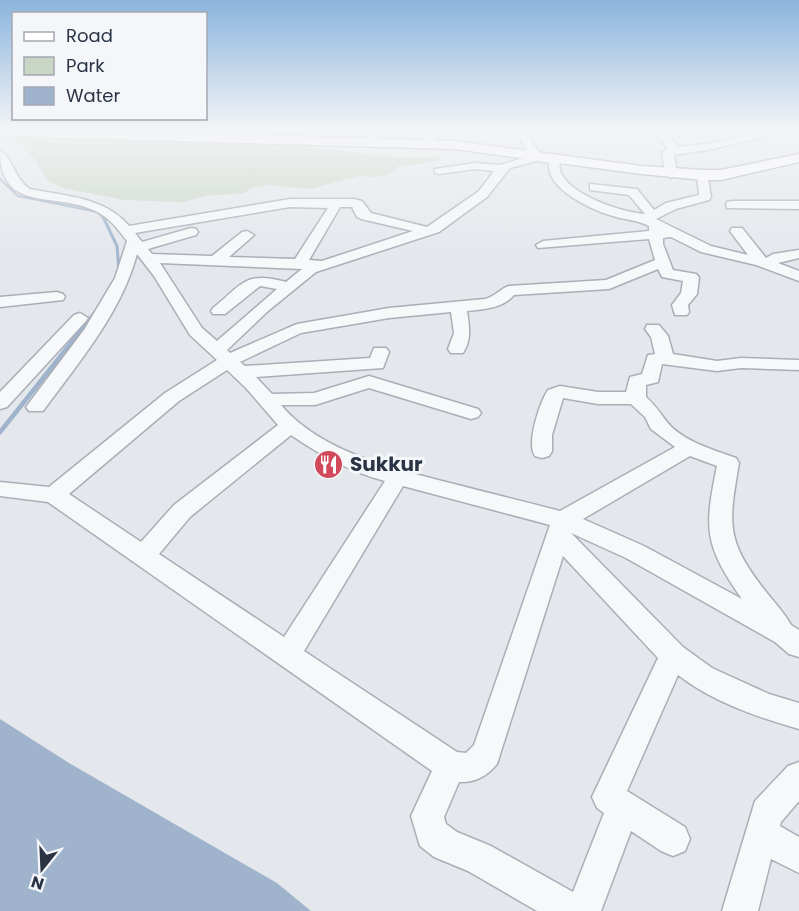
<svg xmlns="http://www.w3.org/2000/svg" width="799" height="911" viewBox="0 0 799 911" font-family="Poppins,sans-serif">
<rect width="100%" height="100%" fill="#e4e7ec"/>
<path fill="#c9d6c5" d="M35 136C122 139 209 140 296 146 344 149 394 162 441 156L439 160 422 164 399 166 389 174 378 177 359 176 310 189 269 185 253 187 244 193 205 196 183 202 124 200 63 188 47 180 35 160 23 147 11 141 19 137Z"/>
<path fill="#9fb4cc" d="M0 719 69 763 277 883 311 911H0Z"/>
<g fill="none" stroke-linecap="round" stroke-linejoin="round">
<path stroke="#9fb4cc" stroke-width="2" d="M0 179 18 196 98 212 105 220"/>
<path stroke="#9fb4cc" stroke-width="3" d="M104 219 117 246 119 270
M77 334 99 307"/>
<path stroke="#9fb4cc" stroke-width="4.5" d="M0 432 79 333"/>
<defs>
<path id="minor" d="M384 130H403L381 137 367 145 362 142 373 133Z
M433 130H444L428 146H420V142Z
M515 130H525L541 155H559C561 161 558 167 561 173 572 196 621 212 645 214L629 195 590 190V184L637 189 654 210 666 203 699 195 697 175 699 173H707L711 197 709 200 676 209 656 219 711 246 748 255 730 231 732 228H742L766 258 773 254 799 250V258L778 263 799 271V281L756 265 701 252 671 237 663 238V244L673 270 696 274 699 277 697 294 688 305 689 312 687 315H675L672 305 681 293 683 281 662 277 658 269 609 289 514 295C502 309 484 309 467 311 469 326 472 339 463 353H451L448 349 454 333 451 312 389 318 301 333 240 362 245 366 370 358 374 348H386L389 352 383 368 256 377 272 394 314 393 369 376 478 409 481 413 478 417 471 419 369 388 315 405H281C321 453 396 469 454 484 489 493 525 502 560 511L675 447 651 429 645 417 631 404H598L563 398 552 435V451L549 456 542 458 535 456C526 443 540 402 548 390L560 386 598 392H626L630 377 642 374 648 355 655 354 651 337 645 329 647 325H659L668 336 673 354 717 361 741 358 799 360V370L741 368 717 371 662 364 658 382 646 385V397C657 407 659 412 667 422 682 441 714 450 736 458L739 463C729 522 725 539 763 588 772 600 784 612 791 625L799 630V657L789 654 775 642 626 558 571 533 683 647 712 668 769 694 799 703V729C757 717 713 702 678 675L627 791 685 827 690 839 685 851 673 856 661 851 631 831 601 911H537L468 871 434 857 420 846 411 816 432 771 48 502 0 496V482L49 487 165 393 217 360 190 335 154 276 137 254C121 313 79 362 43 411H29L26 407 84 330 115 278 127 241C117 228 108 216 93 210 54 192 0 213 0 151 12 155 14 179 30 189 65 196 105 197 129 226L290 199H353L362 201 371 213 427 227 479 191 494 171 475 169 439 174 435 173V169L475 163 500 165 530 156ZM537 161 549 163C546 189 592 210 613 216 625 220 638 220 649 226V231L543 241 536 245 538 248 649 239 655 260 606 280 509 286C501 288 496 296 485 299L389 308 297 324 230 353 227 350 268 311 316 272 439 232 487 197 510 168ZM290 207 328 208 295 259 229 257 254 235 247 231 242 232 212 256 152 254 148 249 196 235 198 232 196 229 191 228 142 242 135 233ZM340 207H352L357 217 361 219 413 231 322 261 309 260ZM160 263 302 269 286 282C245 271 244 283 213 308L211 311 213 314H225L260 286 277 289 217 341 202 328ZM227 370 246 388 278 425 174 505 141 542 69 494 179 401ZM291 435C320 455 350 472 385 481L284 637 159 554 190 517ZM690 456 717 466C704 529 704 545 742 599L644 546 583 519ZM403 486 550 525 474 745 466 753 457 752 304 651ZM563 556 658 658 592 797 597 808 604 813 573 892 491 846 457 832 446 824 444 817 459 782C475 783 487 776 497 764Z
M770 130H790L713 149 674 155 677 174 671 178 665 174 662 152 668 149 655 134 664 132 679 147 713 143Z
M732 201H799V209L727 208 726 205 727 202Z
M57 292 63 294 65 297 63 300 0 307V297Z
M80 313 88 318 86 321 7 407 0 409V392L74 315Z
M799 762V801L781 822 780 826 799 837V873L771 859 758 911H722L755 801 788 766Z"/>
<path id="major" d="M0 130H80L454 141 642 166 703 170H721L799 154V162L721 180H703L642 174 454 149 0 136Z"/>
</defs>
<use href="#minor" stroke="#a9aeb7" stroke-width="3"/>
<use href="#major" stroke="#a3abb8" stroke-width="3"/>
<use href="#minor" fill="#f7f8fa" fill-rule="evenodd"/>
<use href="#major" fill="#fff" fill-rule="evenodd"/>
</g>
<linearGradient id="sky" x2="0" y2="1"><stop stop-color="#8bb4dd"/><stop offset="0.5" stop-color="#f3f4f6"/><stop offset="1" stop-color="#f3f4f6" stop-opacity="0"/></linearGradient>
<rect width="799" height="258" fill="url(#sky)"/>
<defs>
<symbol id="restaurant-disc" viewBox="-11 -11 22 22"><circle r="9.5" fill="#d1495b" stroke="#f4f6f9"/><path d="M-5-6h1v4h1v-4h1v4h1v-4h1v5L-1.5 .5V6h-2V.5L-5-1ZM5-6V6H3V1.5H1.5Q1.5-4 5-6Z" fill="#fff"/></symbol>
</defs>
<g fill-rule="evenodd">
<use href="#restaurant-disc" x="312" y="448" width="33" height="33"/>
</g>
<g text-anchor="middle" dominant-baseline="central" stroke-width="6" stroke-linejoin="round" paint-order="stroke">
<g font-size="20" font-weight="bold" fill="#2b3445" stroke="#f4f6f9" text-anchor="start">
<text x="350" y="464">Sukkur</text>
</g>
</g>
<rect x="12" y="12" width="195" height="108" fill="#f4f6f9" stroke="#a4a8b1" stroke-width="1.5"/>
<rect x="24" y="32" width="30" height="9" fill="#ffffff" stroke="#a4a8b1" stroke-width="1.5"/>
<text x="66" y="42" font-size="18" fill="#2b3445">Road</text>
<rect x="24" y="57" width="30" height="18" fill="#c9d6c5" stroke="#a4a8b1" stroke-width="1.5"/>
<text x="66" y="72" font-size="18" fill="#2b3445">Park</text>
<rect x="24" y="87" width="30" height="18" fill="#9fb4cc" stroke="#a4a8b1" stroke-width="1.5"/>
<text x="66" y="102" font-size="18" fill="#2b3445">Water</text>
<g transform="translate(42 869) rotate(198)" stroke="#f4f6f9" stroke-width="4.5" paint-order="stroke">
<path d="M0-4.5L10 22L0 15L-10 22Z" fill="#2b3445"/>
<text y="-9" font-size="16" font-weight="bold" text-anchor="middle" fill="#2b3445">N</text>
</g>
</svg>
